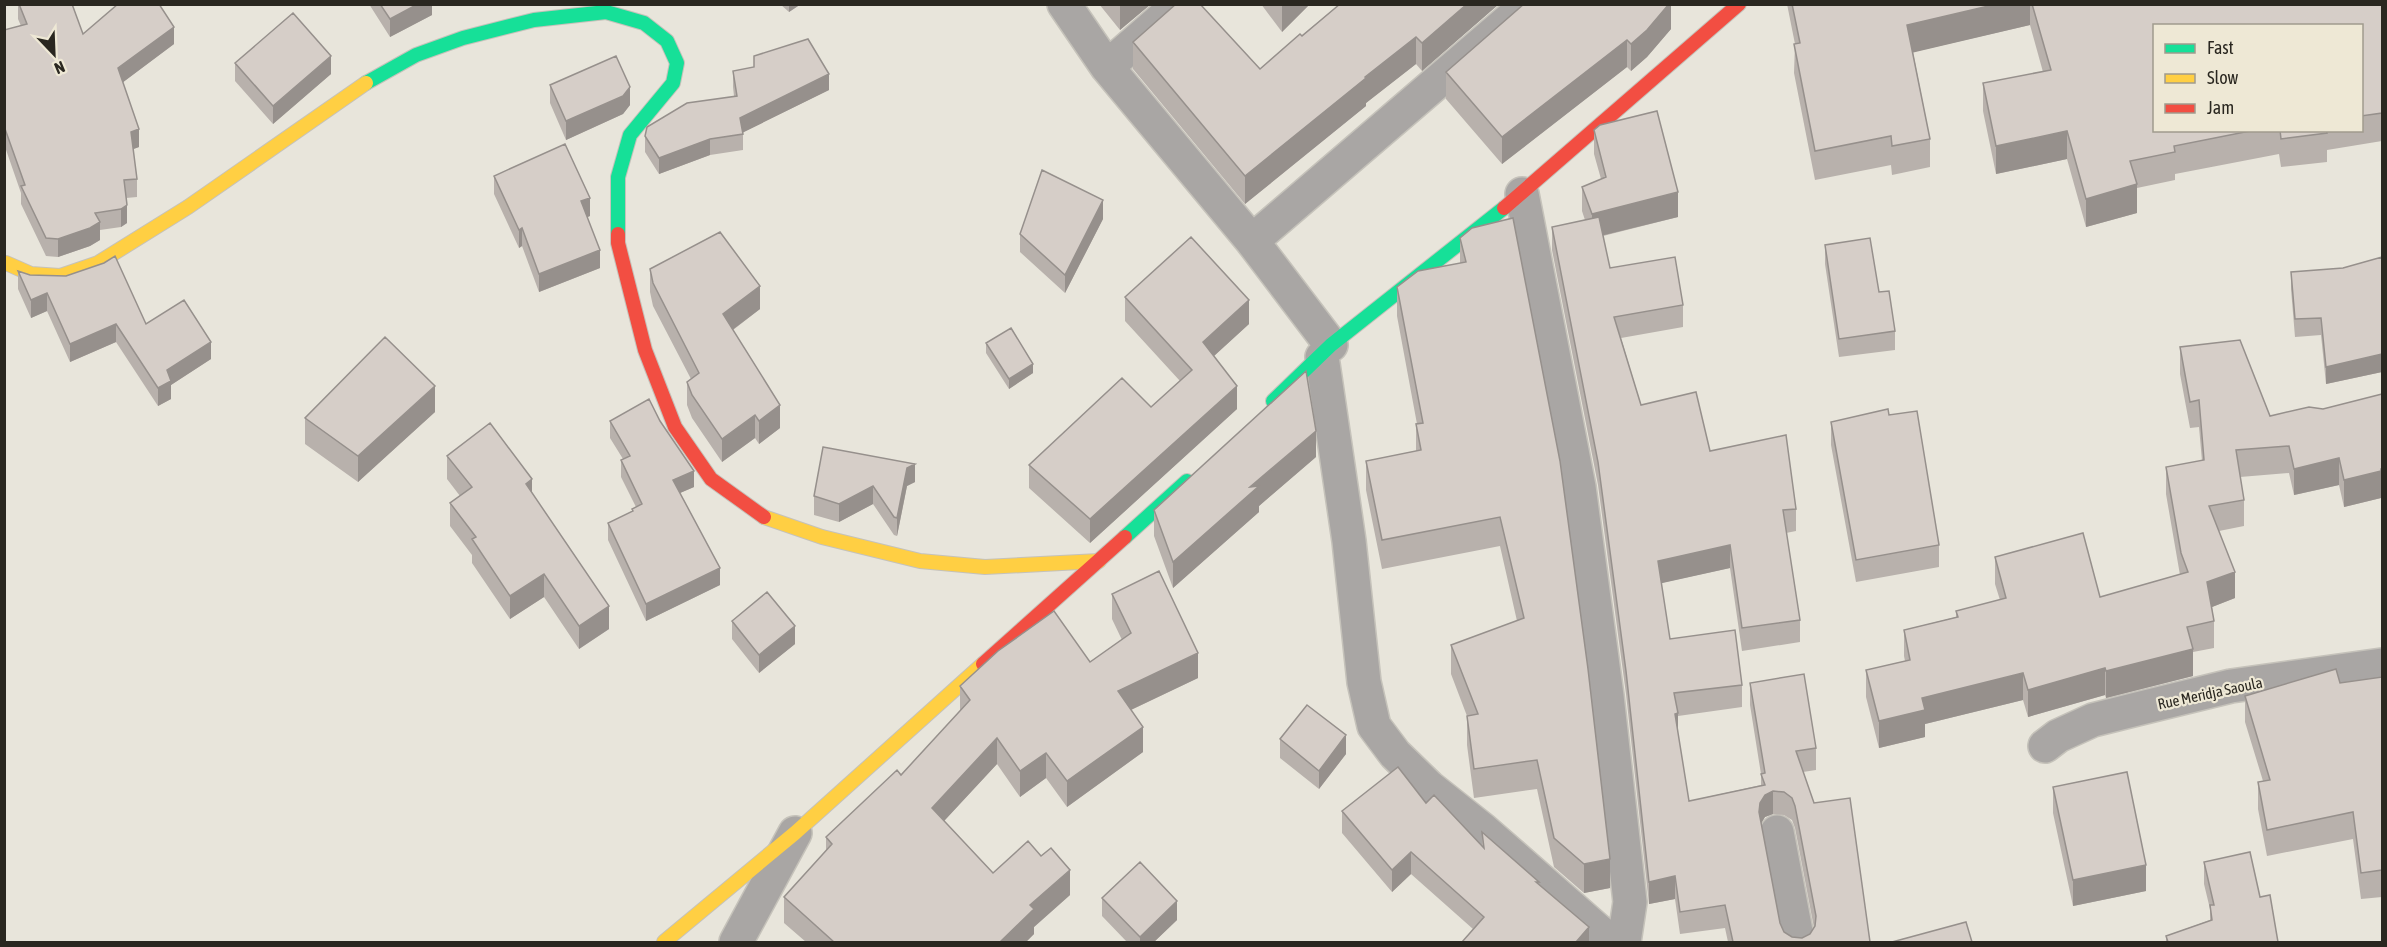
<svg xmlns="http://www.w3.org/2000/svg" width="2387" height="947" viewBox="0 0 2387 947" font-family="'Asap Condensed',sans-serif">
<rect width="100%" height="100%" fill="#e8e5db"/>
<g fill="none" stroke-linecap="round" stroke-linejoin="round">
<defs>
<path id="street" d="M1064 4 1107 67 1252 241 1331 345
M1107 67 1179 4
M1522 194 1579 487 1607 696 1630 902 1624 942
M1252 241 1528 4
M1322 357 1349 541 1364 682 1374 726 1395 754 1429 787 1482 829 1611 942
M2045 746 2058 736 2093 720 2137 709 2231 686 2382 665
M1777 832 1798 942
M736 942 795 833"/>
<path id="fast" d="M366 83 416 55 463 38 534 20 606 12 644 23 667 41 677 63 673 83 630 135 618 177V234
M1273 401 1331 345 1504 208
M1125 537 1187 481"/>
<path id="slow" d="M6 263 31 274 60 276 98 263 188 207 366 83
M764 517 822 537 920 561 985 567 1099 561
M664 942 795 833 983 664"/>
<path id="jam" d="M1504 208 1739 4
M618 234V243L645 350 675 427 711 479 764 517
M983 664 1125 537"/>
</defs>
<use href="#street" stroke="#c5c2ba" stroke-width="36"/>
<use href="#fast" stroke="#c5c2ba" stroke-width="16"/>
<use href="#slow" stroke="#c5c2ba" stroke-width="16"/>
<use href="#jam" stroke="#c5c2ba" stroke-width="16"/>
<use href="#street" stroke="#a9a6a4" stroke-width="33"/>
<use href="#fast" stroke="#16e098" stroke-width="14"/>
<use href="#slow" stroke="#ffcf43" stroke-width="14"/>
<use href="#jam" stroke="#f24e42" stroke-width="14"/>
</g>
<path fill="#b8b1ac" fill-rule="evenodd" d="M18 4H72L83 34 174 44 123 82 139 147 133 149 137 179V197L126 198 127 223 121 227 100 230V240L90 246 58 257 46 256 21 204V193L4 144V30L21 26 18 19Z
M369 4H432V15L390 37Z
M780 4H801L789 12Z
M1099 4H1151L1120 30Z
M1261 4H1310L1282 32Z
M1340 4H1499L1422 71 1416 64 1366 103V106L1245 204 1133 69V42L1260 69Z
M1671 4V29L1647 57 1631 71 1627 67 1502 164 1446 99V72Z
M1787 4H2382V141L2327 150V162L2281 167 2279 154 2175 174V180L2137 188V213L2086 227 2067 159 1996 174 1983 111V83L2043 72 2030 25 1913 52 1930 139V167L1892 175 1891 165 1815 180 1794 73 1795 44ZM2361 26V130H2154Z
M235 63 331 74 273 124 235 81Z
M733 71 829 90 743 132V150L710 155 659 174 645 152V136L734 96 733 87Z
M550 85 630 105 623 114 566 140 550 103Z
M1594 130 1678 217 1603 236 1610 268 1683 305V327L1621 338 1641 405 1796 509V531L1786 533 1800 620V642L1742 651 1730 568 1661 583 1670 639 1742 685V707L1678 716V735L1689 801 1761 785V774L1750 705V683L1816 748V770L1803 772 1814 803 1870 942H1728L1725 928 1680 934 1675 899 1649 904 1626 694 1598 485 1552 250V227L1585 220 1582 211V187L1601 179 1594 154ZM1773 814 1784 815 1792 820 1795 828 1814 928 1810 934 1802 938 1792 937 1784 932 1780 923 1761 824 1765 817Z
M494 176 590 216 587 217 600 268 539 292 522 246 519 248 494 194Z
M1103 219 1065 293 1020 252V234Z
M1460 238 1610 888 1584 893 1554 867 1537 789 1474 798 1467 745V716L1451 674V645L1517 621 1500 546 1382 569 1366 490V461L1416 451V424H1417L1397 316V287L1460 263Z
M1825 245 1879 292 1895 331V350L1839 357 1825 264Z
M2382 257V372L2326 384 2321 335 2295 337 2291 289V272L2343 268Z
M650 269 760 309 733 330 780 428 759 444 755 438 722 462 692 418 687 405V382L691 379 653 306 650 292Z
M18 271 146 324 211 359 171 385V399L158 406 116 342 70 362 47 311 31 318 18 289Z
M1125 297 1249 324 1214 356 1237 409 1090 543 1029 488V465L1151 407 1180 381 1125 321Z
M986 343 1033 373 1009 389 986 353Z
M2180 347 2270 416 2323 409 2382 394V495H2381V498L2344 507 2339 485 2294 495 2289 473 2240 477 2244 500V526L2219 531 2235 598 2212 607 2214 621V648L2193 652V676L2106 698 2105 695 2028 717 2023 700 1925 724V737L1879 748 1866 697V670L1905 661 1904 656V630L1956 617V611L2000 600 1995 584V557L2100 597 2180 575 2166 494V467L2202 461 2199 427 2190 428 2180 374Z
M435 412 358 482 305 444V418Z
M1889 415 1939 545V567L1856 582 1831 445V422Z
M610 421 694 487 680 493 720 585 646 621 608 540V523L632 512V509L636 507 621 477V460L623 459 610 438Z
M823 447 915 482 907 486 897 536 894 535 873 504 839 522 814 515V496Z
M447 456 532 493 609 629 579 649 544 597 510 619 472 563V555L450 526V503L460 496 447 479Z
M1316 457 1259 506V512L1173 588 1154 536V510Z
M1112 594 1198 678 1131 710 1143 752 1067 807 1046 778 1020 797 997 764 944 821 993 873 1070 895 1034 927V934L1026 942H806L784 923V897L826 852V837L901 775 960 711V686L1090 662 1122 640 1112 619Z
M732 621 795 644 759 673 732 639Z
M2382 677V897L2361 899 2353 839 2267 856 2258 809V782L2263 781 2245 722V696Z
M1280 739 1346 754 1319 789 1280 758Z
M2053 787 2146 891 2073 906 2053 813Z
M1426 803 1482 845V832L1539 884 1589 942 1473 929 1411 874 1392 892 1342 833V811Z
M2204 862 2260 897 2278 942H2166V936L2210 920V909L2204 884Z
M1102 898 1177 920 1154 942H1127L1102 916Z"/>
<path fill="#96908c" d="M418 4H432V15L390 37V19Z
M789 4H801L789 12Z
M1120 4H1151L1120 30Z
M1283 4H1310L1282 32V6Z
M1467 4H1499L1422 71V43Z
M1669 4H1671V29L1647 57 1631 71V44Z
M1997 4H2030V25L1907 54V25Z
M174 27V44L118 86V68Z
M1416 37V64L1366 103V106L1245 204V176L1365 77Z
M1627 40V67L1502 164V137Z
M331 56V74L273 124V106Z
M829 74V90L740 134V118Z
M630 87V105L623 114 566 140V121Z
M139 129V147L131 150V132Z
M2067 131V159L1996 174V146Z
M710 139V155L659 174V158Z
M2137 184V213L2086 227V199Z
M1678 192V217L1592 238V214Z
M590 198V216L581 220V201Z
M1103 200V219L1065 293V275Z
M127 205V223L121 227V209Z
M100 222V240L90 246 58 257V239Z
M522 228V246L519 248V230Z
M600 250V268L539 292V274Z
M760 286V309L723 337V314Z
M47 293V311L31 318V300Z
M1249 300V324L1203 366V342Z
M116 324V342L70 362V344Z
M211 342V359L171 385V399L158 406V388L167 370Z
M2382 354V372L2326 384V367Z
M1033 364V373L1009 389V379Z
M435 386V412L358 482V456Z
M1237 386V409L1090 543V519Z
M780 405V428L759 444V421Z
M755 415V438L722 462V439Z
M1316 431V457L1259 506V512L1173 588V562L1250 487Z
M2339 458V485L2294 495V469Z
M915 464V482L907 486 897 536V518L907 468Z
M694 471V487L673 496V480Z
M2381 471V498L2344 507V480Z
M532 479V502L526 484Z
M873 486V504L839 522V504Z
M1730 545V568L1658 584V561Z
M720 568V585L646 621V604Z
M2235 572V598L2207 609V582Z
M544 574V597L510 619V596Z
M609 606V629L579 649V626Z
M795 626V644L759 673V655Z
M2193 649V676L2106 698V671Z
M1198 653V678L1118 716V691Z
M2105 668V695L2028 717V690Z
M2023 673V700L1925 724V737L1879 748V721L1922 698Z
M1678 713V736L1675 714Z
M1143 727V752L1067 807V781Z
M1346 735V754L1319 789V771Z
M997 738V764L932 834V808Z
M1046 753V778L1020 797V771Z
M1773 791V814L1765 817 1760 825 1759 812 1760 803 1765 795Z
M1411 852V874L1392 892V870Z
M1610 859V888L1584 893V864Z
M2146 865V891L2073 906V880Z
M1070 870V895L1034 927V934L1026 942H1000L1030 905Z
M1675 876V899L1649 904V882Z
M1177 901V920L1154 942H1140V937Z
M1589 927V942H1576Z"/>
<path fill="#d6cec8" stroke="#96908c" stroke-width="1.5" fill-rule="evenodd" d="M19 4H72L83 34 118 4H159L174 27 118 68 139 129 131 132 137 179 124 180 127 205 121 209 95 213 100 222 90 228 58 239 46 238 21 186 25 185 4 126V30L27 24Z
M380 4H418L390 19Z
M1176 4H1200L1260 69 1300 34 1302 36 1340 4H1467L1422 43 1416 37 1365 77 1366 78 1245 176 1133 42Z
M1524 4H1669L1647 30 1631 44 1627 40 1502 137 1446 72Z
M1792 4H1997L1907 25 1930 139 1892 146 1891 136 1815 151 1794 44 1800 43Z
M2032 4H2382V113L2361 116V26H2154V130H2255L2174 146 2175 152 2130 161 2137 184 2086 199 2067 131 1996 146 1983 83 2051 70Z
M293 13 331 56 273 106 235 63Z
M808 39 829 74 740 118 743 134 710 139 659 158 645 136 647 127 687 103 737 96 733 71 754 67V56Z
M616 56 630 87 623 96 566 121 550 85Z
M1657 111 1678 192 1592 214 1582 187 1606 177 1594 130 1600 125Z
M2280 130H2326L2327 133 2281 139Z
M565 144 590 198 581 201 600 250 539 274 522 228 519 230 494 176Z
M1042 170 1103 200 1065 275 1020 234Z
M1599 217 1610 268 1675 257 1683 305 1614 317 1641 405 1696 392 1710 451 1786 435 1796 509 1783 510 1800 620 1742 628 1730 545 1658 561 1670 639 1735 630 1742 685 1674 693 1678 713 1675 714 1689 801 1765 785 1761 774 1765 773 1750 683 1804 674 1816 748 1796 751 1814 803 1850 798 1870 942H1733L1725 905 1680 912 1675 876 1649 882 1626 671 1598 462 1552 227ZM1773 791 1784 792 1792 798 1795 806 1816 916 1815 926 1810 934 1802 938 1792 937 1784 932 1780 923 1759 812 1760 803 1765 795Z
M1513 218 1560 461 1588 669 1610 859 1584 864 1554 838 1537 760 1474 769 1467 716 1478 714 1451 645 1524 618 1500 517 1382 540 1366 461 1421 450 1416 424 1423 423 1397 287 1418 271 1466 262 1460 238 1472 228Z
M720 232 760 286 723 314 780 405 759 421 755 415 722 439 692 395 687 382 699 373 653 283 650 269Z
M1191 237 1249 300 1203 342 1237 386 1090 519 1029 465 1122 378 1151 407 1192 370 1125 297Z
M1870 238 1879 292 1889 291 1895 331 1839 339 1825 245Z
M115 256 146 324 184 300 211 342 167 370 171 381 158 388 116 324 70 344 47 293 31 300 18 271 30 275 66 276 104 263Z
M2382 257V354L2326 367 2321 318 2295 319 2291 272 2343 268Z
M1011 328 1033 364 1009 379 986 343Z
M385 337 435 386 358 456 305 418Z
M2240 340 2270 416 2309 407 2323 409 2382 394V469H2381V471L2344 480 2339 458 2294 469 2289 446 2236 450 2244 500 2209 506 2235 572 2207 582 2214 621 2187 627 2193 649 2106 671 2105 668 2028 690 2023 673 1922 698 1925 710 1879 721 1866 670 1910 660 1904 630 1958 617 1956 611 2006 598 1995 557 2083 533 2100 597 2188 572 2181 553 2166 467 2204 460 2199 400 2190 402 2180 347Z
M1306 371 1316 431 1250 487 1259 486 1173 562 1154 510Z
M649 399 660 421 694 471 673 480 720 568 646 604 608 523 633 511 632 509 642 504 621 460 630 456 610 421Z
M1888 409 1889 415 1917 411 1939 545 1856 560 1831 422Z
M490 423 532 479 526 484 609 606 579 626 544 574 510 596 472 539 476 537 450 503 472 487 447 456Z
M823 447 915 464 907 468 897 518 894 517 873 486 839 504 814 496Z
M1159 571 1198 653 1118 691 1143 727 1067 781 1046 753 1020 771 997 738 932 808 993 873 1028 841 1041 856 1051 848 1070 870 1030 905 1034 909 1000 942H834L784 897 832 844 826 837 897 770 901 775 970 700 960 686 998 651 1054 611 1090 662 1131 633 1112 594Z
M767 592 795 626 759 655 732 621Z
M2336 669 2340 683 2382 677V870L2361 873 2353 812 2267 830 2258 782 2270 780 2245 696Z
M1307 705 1346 735 1319 771 1280 739Z
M1398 767 1426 803 1434 795 1484 848 1482 832 1539 882H1536L1589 927 1576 942H1462L1484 917 1411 852 1392 870 1342 811Z
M2127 772 2146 865 2073 880 2053 787Z
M2250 852 2260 897 2270 895 2278 942H2168L2166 936 2212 920 2210 905H2214L2204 862Z
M1140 862 1177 901 1140 937 1102 898Z
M1966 922 1972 942H1892Z"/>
<g text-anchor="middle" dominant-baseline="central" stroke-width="4.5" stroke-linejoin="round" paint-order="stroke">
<g font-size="15" fill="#2a2720" stroke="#eee8d5">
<text transform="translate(2210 693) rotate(-12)">Rue Meridja Saoula</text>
</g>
</g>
<rect width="2387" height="947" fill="none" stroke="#2a2720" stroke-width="12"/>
<rect x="2153" y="24" width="210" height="108" fill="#eee8d5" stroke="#a09b8d" stroke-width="1.5"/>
<rect x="2165" y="44" width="30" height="9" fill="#16e098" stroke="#a09b8d" stroke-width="1.5"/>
<text x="2207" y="54" font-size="18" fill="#2a2720">Fast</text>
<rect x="2165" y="74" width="30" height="9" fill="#ffcf43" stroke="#a09b8d" stroke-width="1.5"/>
<text x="2207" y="84" font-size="18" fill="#2a2720">Slow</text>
<rect x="2165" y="104" width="30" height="9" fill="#f24e42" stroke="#a09b8d" stroke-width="1.5"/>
<text x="2207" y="114" font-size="18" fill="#2a2720">Jam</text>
<g transform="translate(54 54) rotate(157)" stroke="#eee8d5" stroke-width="4.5" paint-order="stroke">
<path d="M0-4.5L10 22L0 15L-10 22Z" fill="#2a2720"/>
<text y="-9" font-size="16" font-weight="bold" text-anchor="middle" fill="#2a2720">N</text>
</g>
</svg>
